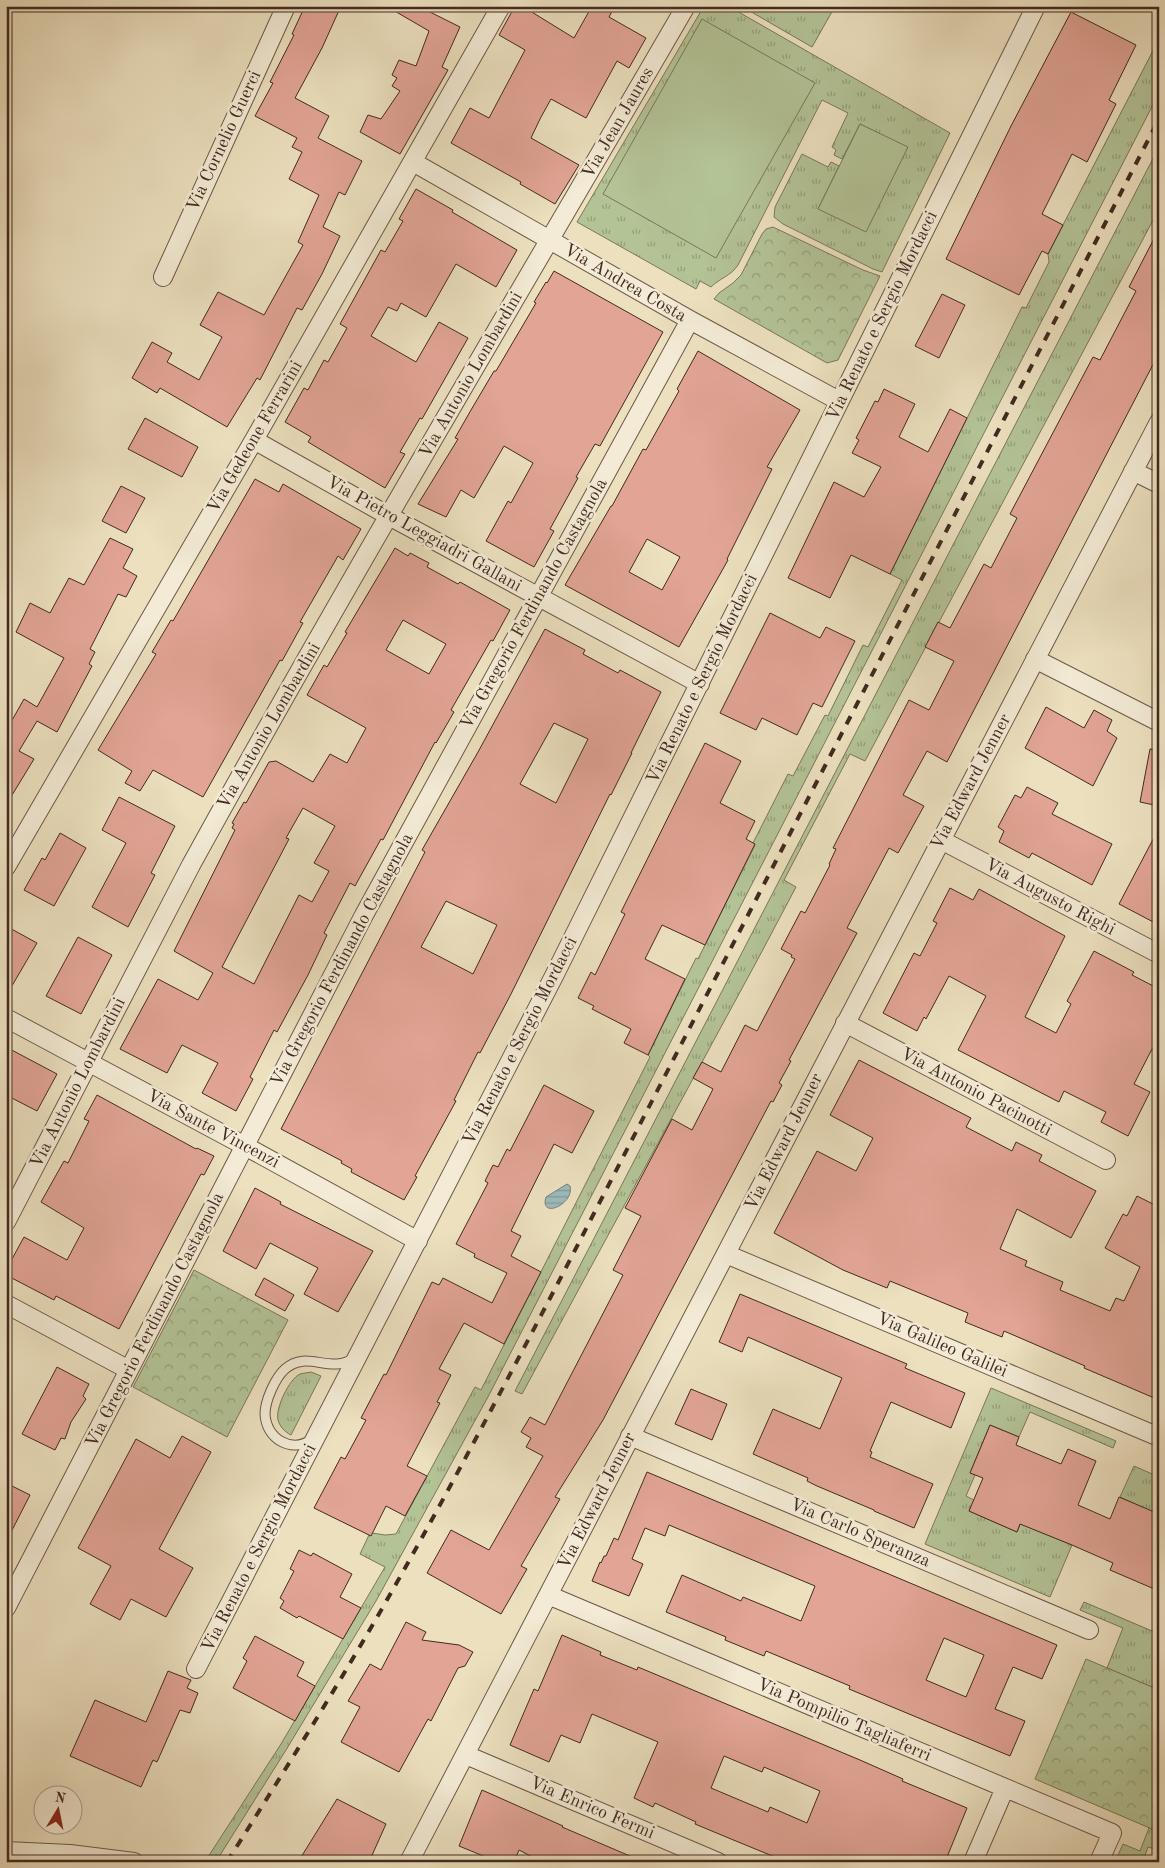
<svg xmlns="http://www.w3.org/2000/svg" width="1165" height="1868" viewBox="0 0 1165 1868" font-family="'Old Standard TT',serif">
<defs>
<pattern id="grass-tufts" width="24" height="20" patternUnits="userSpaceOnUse" patternTransform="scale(1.25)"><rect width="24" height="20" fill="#b3c396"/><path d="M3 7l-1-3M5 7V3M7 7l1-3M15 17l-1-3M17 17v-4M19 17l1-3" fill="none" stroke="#939f7a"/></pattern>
<pattern id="park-crowns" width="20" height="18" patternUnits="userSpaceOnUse" patternTransform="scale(1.25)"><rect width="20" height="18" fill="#b3c396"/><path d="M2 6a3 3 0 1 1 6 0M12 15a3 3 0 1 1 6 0" fill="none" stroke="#939f7a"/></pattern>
<pattern id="water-rules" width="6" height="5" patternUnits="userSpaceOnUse" patternTransform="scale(1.25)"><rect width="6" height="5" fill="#9cbbbb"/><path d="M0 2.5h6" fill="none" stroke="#819898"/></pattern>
</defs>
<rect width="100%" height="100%" fill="#ece0bf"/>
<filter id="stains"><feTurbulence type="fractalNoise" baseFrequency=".004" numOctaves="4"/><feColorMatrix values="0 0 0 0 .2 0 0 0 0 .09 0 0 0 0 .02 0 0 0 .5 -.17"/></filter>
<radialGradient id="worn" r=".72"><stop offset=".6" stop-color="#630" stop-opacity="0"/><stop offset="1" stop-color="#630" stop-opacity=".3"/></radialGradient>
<path fill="url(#grass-tufts)" stroke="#7b765b" d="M704 6H728L950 133 882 272 873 269 783 224 774 217 775 207 802 154 828 167 831 162 839 166 818 209 908 148 860 124 842 159 834 155 836 150 832 147 848 113 822 100 738 265C731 276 720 278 711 287L700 281 696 289 577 222Z
M741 6H825L833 10 812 47Z
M1159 39V93L489 1395 376 1601 286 1750 217 1860 208 1857 281 1744 385 1567 360 1554 369 1535 372 1533 385 1535 396 1534 475 1387 481 1390 650 1057 648 1055 696 958 698 959 755 845 753 843 788 774 793 776 825 715 828 716 863 645 868 647 902 580 890 574 1022 307 1026 308 1049 262 1048 254Z
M1159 147V209L865 761 850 754 784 880 796 887 759 957 522 1394 515 1391Z
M311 1372 321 1376 291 1435C285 1432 280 1427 278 1420 275 1409 289 1379 300 1374 303 1373 307 1373 311 1372Z
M991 1388 1116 1441 1113 1448 1030 1412 1019 1437 990 1425 970 1473 975 1475 966 1496 974 1500 969 1511 1017 1532 1027 1507 1026 1526 1072 1545 1050 1597 925 1544Z
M1134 1466 1159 1477 1157 1514 1120 1497Z
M1084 1602 1159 1634V1690L1107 1668 1123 1628 1080 1610Z
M1149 1828 1159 1832V1850L1148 1847 1143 1861 1146 1862H1115L1123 1844 1140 1851Z"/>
<path fill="url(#park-crowns)" stroke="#7b765b" d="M773 227 863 270 880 276 838 360 827 363 714 299 719 293 733 283 741 275 762 234 766 229Z
M194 1270 288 1320 227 1437 133 1387Z
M1086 1659 1159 1690V1832L1035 1779Z"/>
<path fill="#b3c396" stroke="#7b765b" d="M702 19 815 83 716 258 603 194Z
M860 124 908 147 866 232 818 209Z"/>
<path fill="url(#water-rules)" stroke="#78817d" d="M567 1184 570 1186C575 1204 539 1220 546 1197Z"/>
<path fill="#e1a495" stroke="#432a20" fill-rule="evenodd" d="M305 6H341L322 48 295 98 329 116 318 138 362 161 345 195 339 192 323 227 340 236 322 274 302 310 297 308 260 380 257 378 227 427 160 388 157 393 132 378 152 342 172 353 167 362 199 380 222 337 200 325 218 292 264 315 303 245 298 242 319 195 289 179 302 152 292 147 297 138 255 116 273 83 270 82 294 35 292 34Z
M386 6H418L460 27 442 67 448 70 400 154 360 132 368 115 381 119 400 91 392 86 397 78 392 75 399 60 416 66 429 31Z
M515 6H522L574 38 592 6H615L609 17 646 38 629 68 617 61 586 118 551 99 540 119 531 138 579 165 555 204 520 184 521 182 451 143 470 108 489 118 525 50 499 35Z
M1071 12 1136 45 1109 100 1116 104 1087 162 1072 154 1042 214 1063 225 1048 254 1042 251 1019 295 946 259 1011 126Z
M416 189 453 210 452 212 517 250 496 287 456 264 426 317 401 303 397 311 388 307 371 336 416 362 439 322 468 338 422 419 420 418 400 452 405 454 385 488 308 442 311 437 285 422 304 388 308 390 324 360 328 362 347 328 340 324 381 250 385 252 403 221 399 219Z
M1159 229V353L947 762 927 751 903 795 924 806 898 853 889 848 847 928 857 933 789 1060 791 1061 779 1083 782 1085 773 1102 771 1101 603 1420 555 1497 560 1499 521 1566 527 1569 501 1614 427 1573 451 1530 489 1550 543 1456 526 1447 531 1438 521 1432 530 1417 545 1425 623 1275 613 1270 641 1216 625 1208 672 1119 692 1130 713 1089 693 1078 702 1062 721 1072 745 1025 757 1031 795 959 791 957 792 955 781 949 801 911 805 913 830 865 829 864 836 849 833 848 909 700 929 710 954 661 925 647 938 622 950 628 984 564 991 568 1017 518 1010 514 1093 357 1100 360 1136 291 1129 287Z
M554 271 663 332 600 446 595 444 576 477 578 478 550 529 554 531 534 567 486 541 508 501 511 503 533 463 504 446 474 498 461 490 446 517 418 504 458 439 455 438 471 410 494 371H496L536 303 534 302 546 282 547 283Z
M942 294 965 305 939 358 915 346Z
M698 351 800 410 767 467 772 469 727 559 728 560 679 647 565 585 611 506H612L643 449 646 450 679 391 677 389ZM647 539 680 557 662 590 629 572Z
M884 389 915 404 899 437 928 452 950 409 967 418 890 574 851 555 830 598 788 578 834 482 864 497 881 467 852 453 859 440 856 438 875 401 878 402Z
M145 418 198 447 182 477 128 449Z
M255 479 279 492 283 484 361 529 343 560 338 556 300 622 303 623 282 661 280 660 203 797 153 770 140 791 125 783 132 771 98 750 156 654 152 652 171 620 173 621Z
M121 486 145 498 126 533 102 521Z
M110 538 133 549 123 568 137 576 126 597 118 594 90 649 95 652 89 664 92 666 57 732 37 721 19 751 34 759 6 805V731L24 699 37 707 64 658 16 632 30 603 50 613 69 578 84 585Z
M395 548 408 556 410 553 429 563 427 567 458 584 460 582 510 610 493 641 491 640 451 710 454 712 436 743 435 742 383 840 381 839 355 886 350 883 324 933 327 935 308 975 277 1032 274 1030 250 1077 253 1079 236 1111 202 1093 218 1063 182 1045 167 1073 120 1049 158 979 198 1000 213 973 174 951 235 830 232 828 234 824 232 823 244 802 246 803 269 762 276 761 313 782 330 754 347 763 366 728 307 695 324 665 327 667 347 633 345 632ZM403 620 446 644 429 674 386 650ZM303 808 335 826 314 863 329 871 312 902 299 895 254 984 222 967 289 839 286 838Z
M770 613 820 638 826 627 855 641 822 707 813 703 797 735 762 718 756 730 720 713Z
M545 629 585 650 583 654 618 673 620 670 661 692 631 753H632L611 795 610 794 511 994 480 1053 478 1052 454 1100 456 1101 415 1176 417 1177 404 1200 351 1172 352 1169 341 1163 342 1161 281 1129 425 852 422 850 478 752ZM554 723 588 739 556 803 520 784ZM446 901 497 925 473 974 421 947Z
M1046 707 1084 728 1094 710 1112 720 1107 731 1117 738 1093 786 1025 748Z
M705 743 741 761 720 803 755 821 746 839 755 844 705 945 662 925 645 959 685 979 648 1055 624 1043 631 1029 592 1009 594 1006 578 998 591 972 595 975 625 914 621 912Z
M1150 749 1159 750V806L1140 802Z
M1027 787 1058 803 1052 814 1112 844 1092 885 1032 853 1029 858 999 842 1004 831 998 827 1015 795 1021 798Z
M119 797 175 826 151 873 155 875 128 927 92 907 126 843 102 830Z
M1159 828V925L1119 904Z
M60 833 86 848 54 906 24 890 42 858 45 860Z
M950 888 973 900 979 889 1065 936 1025 1017 1056 1033 1071 1004 1067 1001 1094 951 1134 972 1132 975 1159 989V1052L1152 1049 1134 1084 1150 1092 1128 1136 1101 1122 1106 1112 1064 1091 1059 1102 958 1050 986 996 949 976 926 1019 924 1017 917 1031 883 1013 914 953 920 956 937 923 933 921Z
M6 926 37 943 6 996Z
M78 937 112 955 81 1014 46 996Z
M6 1047 57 1074 37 1111 6 1095Z
M859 1060 971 1118 966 1127 1012 1151 1016 1142 1042 1155 1039 1161 1096 1191 1071 1238 1017 1209 1000 1249 1027 1261 1025 1266 1063 1282 1060 1290 1110 1311 1116 1298 1124 1301 1140 1267 1105 1248 1123 1214 1127 1216 1137 1196 1159 1207V1400L1084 1368 1085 1366 1004 1331 1002 1337 965 1322 968 1313 890 1281 887 1288 843 1270 774 1233 817 1151 856 1171 873 1138 830 1115Z
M544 1085 594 1111 572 1153 554 1144 511 1231 521 1236 511 1256 541 1272 504 1344 464 1323 439 1369 451 1375 437 1402 440 1403 407 1466 427 1476 405 1516 386 1506 371 1536 314 1508 341 1457 345 1459 366 1420 361 1418 384 1374 386 1375 432 1282 439 1285 443 1278 492 1303 507 1273 474 1257 475 1254 456 1244 488 1183 485 1181 493 1165 498 1167 507 1149 510 1151Z
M97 1095 196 1149 197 1148 214 1156 204 1175 201 1174 119 1329 56 1296 54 1300 6 1275V1270L24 1237 67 1260 84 1228 41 1202 64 1161 68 1163 89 1121 84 1119Z
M255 1188 281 1202 280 1204 373 1251 338 1312 304 1294 318 1268 270 1243 256 1269 223 1251Z
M264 1278 294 1295 285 1311 255 1295Z
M740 1294 907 1364 905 1368 965 1393 951 1428 891 1402 870 1451 872 1452 870 1457 933 1484 914 1528 874 1511V1510L817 1486 807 1481 808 1478 753 1454 773 1409 820 1429 842 1378 748 1337 742 1352 719 1342Z
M57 1367 89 1384 83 1396 86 1399 71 1422 65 1439 61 1438 55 1450 22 1434Z
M691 1389 727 1404 712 1440 675 1424Z
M990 1425 1019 1437 1016 1445 1061 1464 1068 1449 1096 1461 1078 1505 1110 1519 1119 1497 1159 1514V1591L1110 1570 1113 1563 1072 1545 1020 1524 1017 1532 969 1511 983 1478 970 1473Z
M182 1436 211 1452 159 1549 193 1568 166 1617 131 1599 120 1620 90 1604 111 1566 78 1548 136 1439 170 1458Z
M647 1472 1057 1645 1042 1679 1013 1667 995 1709 1025 1721 1010 1756 849 1689 850 1686 766 1651 764 1656 725 1640 726 1637 666 1612 682 1575 741 1601 743 1597 801 1621 815 1586 669 1525 665 1536 645 1528 632 1559 643 1564 629 1596 592 1581 600 1562 601 1563 604 1556H606L614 1538 618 1540ZM944 1638 984 1655 966 1697 926 1680Z
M6 1483 30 1495 6 1542Z
M299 1550 311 1556 313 1553 352 1574 340 1597 361 1608 343 1639 299 1616 297 1618 280 1608 284 1601 280 1598 294 1571 290 1569Z
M406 1622 426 1632 422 1640 459 1645 473 1652 465 1666 458 1668 431 1721 428 1719 399 1772 341 1742 360 1707 348 1701 370 1664 381 1670Z
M562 1635 601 1652 600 1655 637 1670 638 1667 681 1685 860 1760 903 1779 902 1781 967 1808 945 1862H787L731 1839 695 1824 696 1822 655 1803 653 1807 634 1798 658 1742 592 1714 580 1743 561 1735 549 1762 510 1745 534 1689 538 1691ZM724 1756 762 1772 764 1767 820 1791 807 1823 770 1807 768 1812 711 1788Z
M255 1636 304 1662 297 1676 315 1686 295 1721 233 1688 247 1661 243 1658Z
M168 1671 191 1680 187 1688 198 1693 190 1713 180 1710 157 1762 153 1760 141 1787 70 1756 95 1700 146 1722Z
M482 1790 563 1826 562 1827 644 1862H542L519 1850 514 1862H498L459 1846Z
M337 1799 386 1824 369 1862H298Z"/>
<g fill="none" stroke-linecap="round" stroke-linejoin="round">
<defs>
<path id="service" d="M312 1439C292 1454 266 1439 265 1414 265 1401 275 1378 285 1369 308 1349 330 1375 354 1358"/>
<path id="minor" d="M413 162 690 320 839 401
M163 277 286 6
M254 440 389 516 700 684
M1133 471 1159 484
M1035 659 1159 722
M941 840 1159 954
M6 867 254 440 501 6
M6 1018 245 1146 418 1241
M845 1023 1106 1160
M6 1222 191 865C350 576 520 292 686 6
M726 1254 1159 1437
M6 1304 129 1370
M630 1436 1089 1630
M548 1595 1112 1833 1099 1862
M6 1608 364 915 690 320
M196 1669 554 976 1036 6
M466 1755 718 1862
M6 1851 70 1854 134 1862
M409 1862 1159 422
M973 1862 1005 1788"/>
</defs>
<use href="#service" stroke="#6d5848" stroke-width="11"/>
<use href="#minor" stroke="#6d5848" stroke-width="20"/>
<use href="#service" stroke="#f3ebd5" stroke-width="9"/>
<use href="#minor" stroke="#f3ebd5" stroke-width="18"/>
<path stroke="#432a20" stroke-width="4" stroke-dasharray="9 9" stroke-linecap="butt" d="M227 1862C285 1770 343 1678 396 1584 452 1485 505 1384 558 1283L1159 119"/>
</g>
<g text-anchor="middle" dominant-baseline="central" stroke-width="5" stroke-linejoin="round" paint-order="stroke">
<g font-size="18" fill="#432a20" stroke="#f3ebd5">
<text transform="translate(618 123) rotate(-60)">Via Jean Jaures</text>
<text transform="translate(224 141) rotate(-65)">Via Cornelio Guerci</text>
<text transform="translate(625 283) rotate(30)">Via Andrea Costa</text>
<text transform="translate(882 316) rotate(-64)">Via Renato e Sergio Mordacci</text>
<text transform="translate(471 375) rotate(-60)">Via Antonio Lombardini</text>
<text transform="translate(255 437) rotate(-60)">Via Gedeone Ferrarini</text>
<text transform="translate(424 534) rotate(29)">Via Pietro Leggiadri Gallani</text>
<text transform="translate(534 604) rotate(-61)">Via Gregorio Ferdinando Castagnola</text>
<text transform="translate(702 679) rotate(-64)">Via Renato e Sergio Mordacci</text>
<text transform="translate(269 726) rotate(-60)">Via Antonio Lombardini</text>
<text transform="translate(971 782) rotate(-62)">Via Edward Jenner</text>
<text transform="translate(1050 897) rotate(28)">Via Augusto Righi</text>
<text transform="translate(342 960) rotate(-62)">Via Gregorio Ferdinando Castagnola</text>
<text transform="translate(520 1041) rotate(-63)">Via Renato e Sergio Mordacci</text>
<text transform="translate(78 1083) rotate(-63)">Via Antonio Lombardini</text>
<text transform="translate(976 1092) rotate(28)">Via Antonio Pacinotti</text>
<text transform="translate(213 1129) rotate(28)">Via Sante Vincenzi</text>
<text transform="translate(784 1142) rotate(-63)">Via Edward Jenner</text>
<text transform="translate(155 1320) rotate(-63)">Via Gregorio Ferdinando Castagnola</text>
<text transform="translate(942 1345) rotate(23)">Via Galileo Galilei</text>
<text transform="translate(597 1501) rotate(-63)">Via Edward Jenner</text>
<text transform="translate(860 1533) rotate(23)">Via Carlo Speranza</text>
<text transform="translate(259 1548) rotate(-63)">Via Renato e Sergio Mordacci</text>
<text transform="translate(844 1720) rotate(23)">Via Pompilio Tagliaferri</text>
<text transform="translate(592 1808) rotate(23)">Via Enrico Fermi</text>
</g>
</g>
<rect width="1165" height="1868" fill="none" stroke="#ece0bf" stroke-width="25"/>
<rect x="8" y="8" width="1150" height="1853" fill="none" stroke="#432a20" stroke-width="2.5"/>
<rect x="12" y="12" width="1140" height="1843" fill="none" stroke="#432a20"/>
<g transform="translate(58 1810) rotate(10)"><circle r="24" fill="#f3ebd5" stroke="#ad9e8d"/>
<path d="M0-4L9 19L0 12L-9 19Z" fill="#8f2418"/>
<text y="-8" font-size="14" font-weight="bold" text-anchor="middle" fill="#432a20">N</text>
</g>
<rect width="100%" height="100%" filter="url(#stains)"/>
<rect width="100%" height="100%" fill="url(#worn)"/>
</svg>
